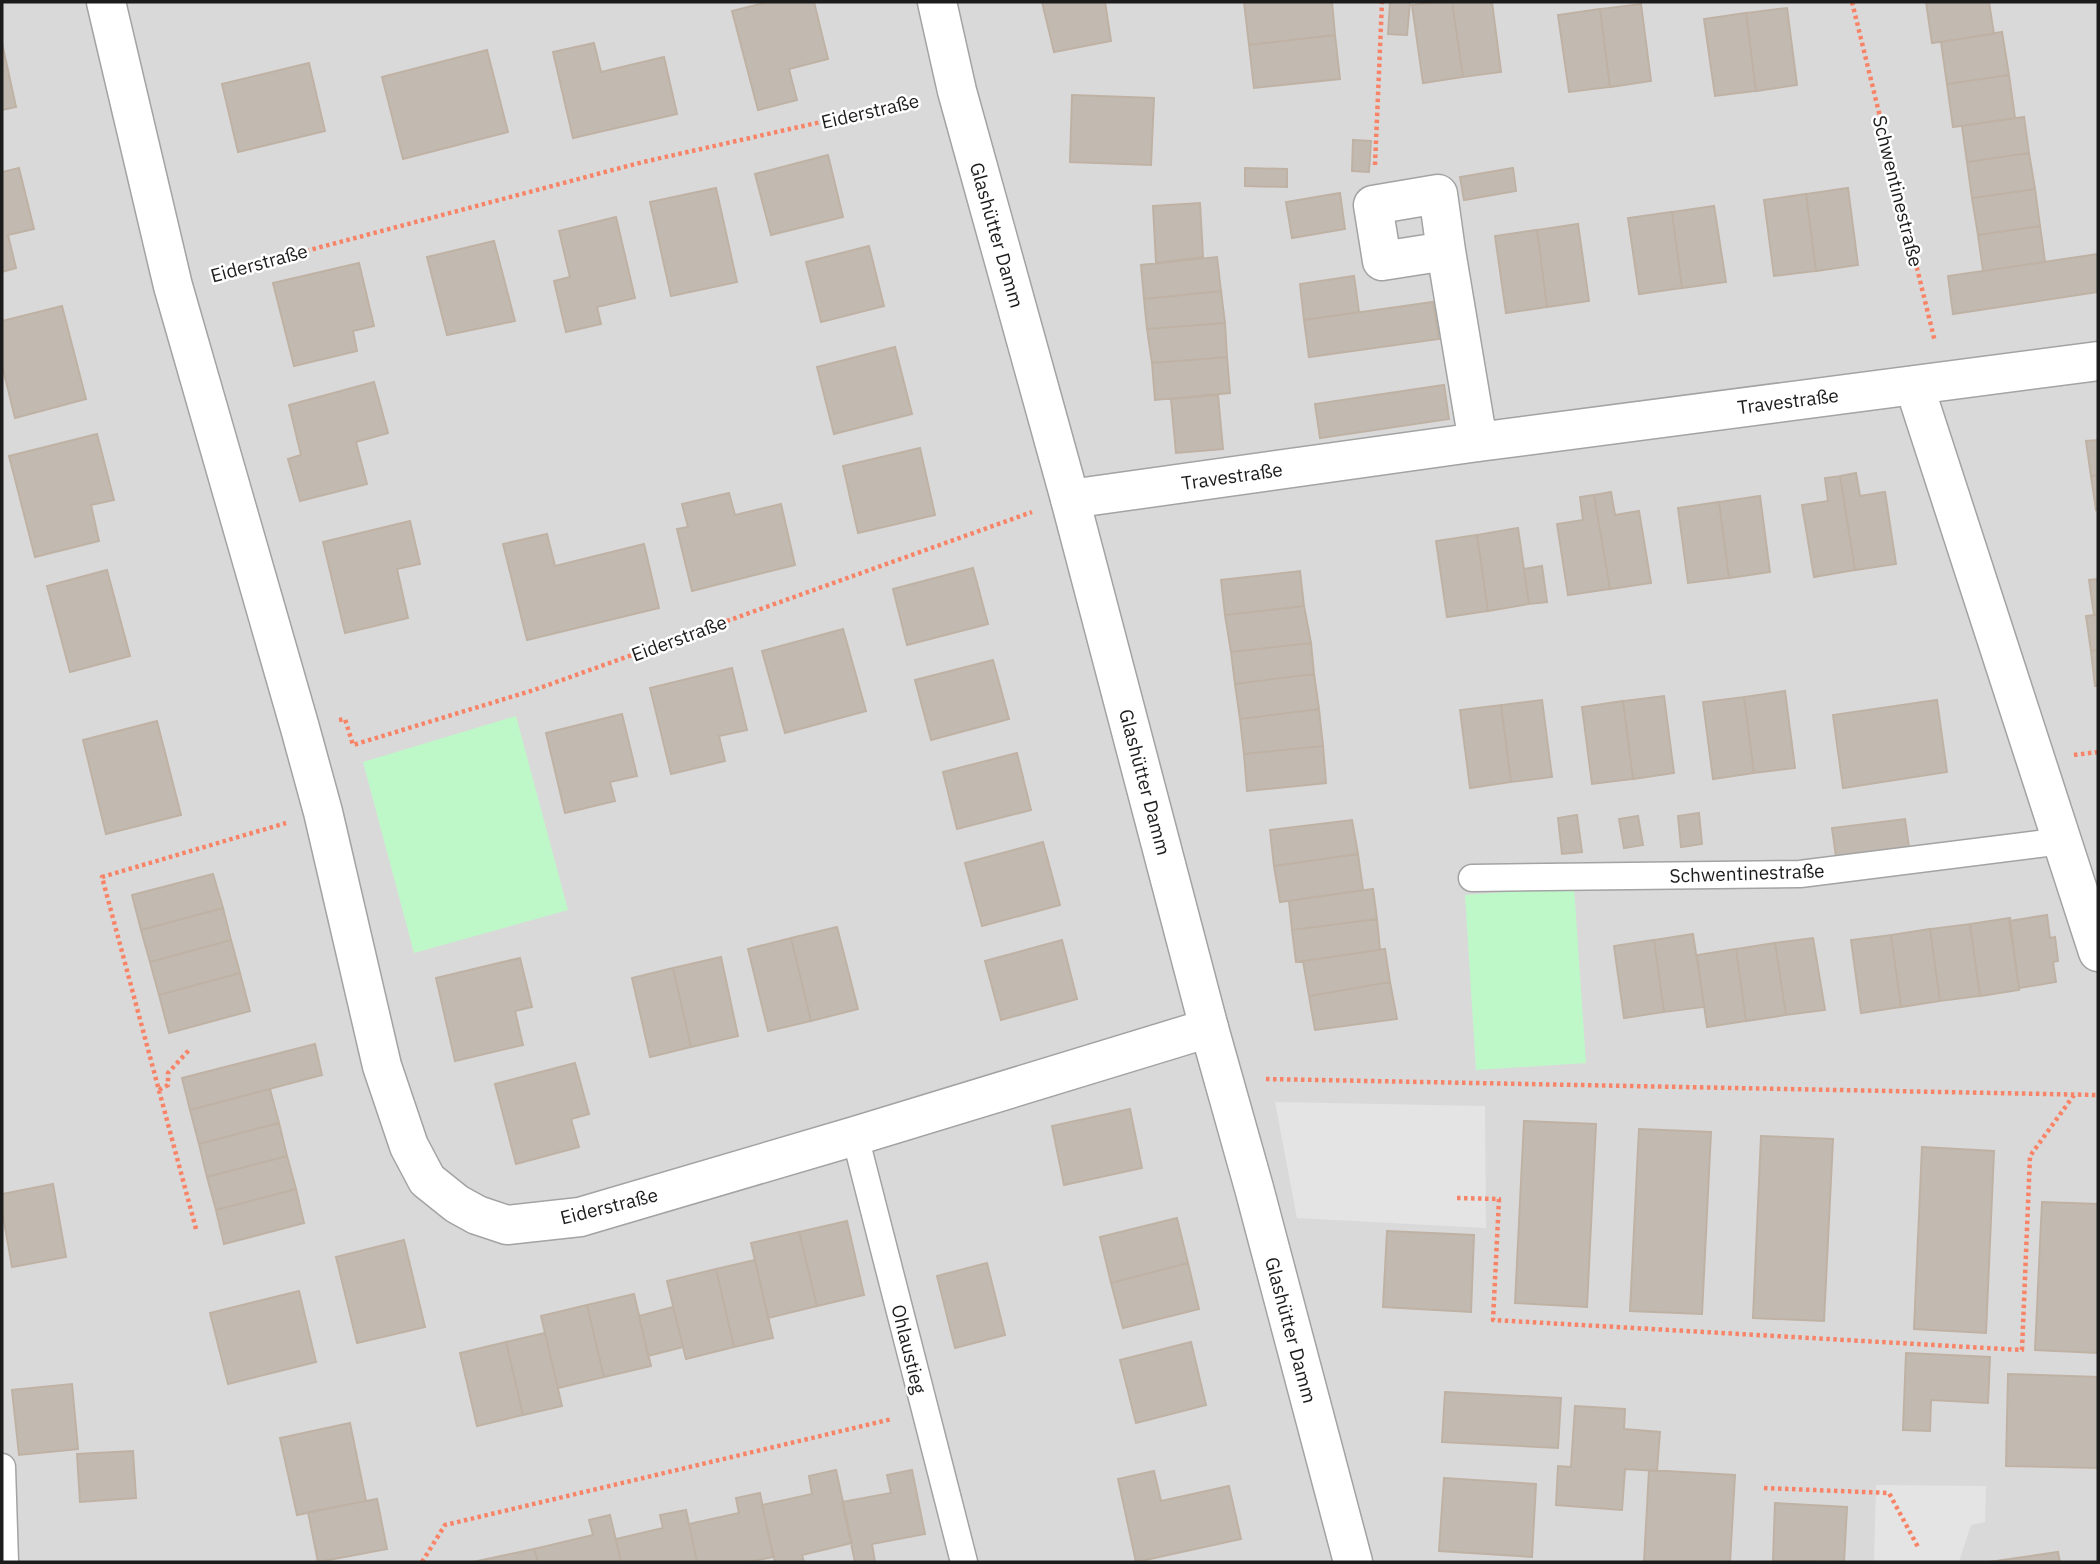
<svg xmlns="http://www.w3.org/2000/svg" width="2100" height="1564" viewBox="0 0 2100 1564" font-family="'IBM Plex Sans',sans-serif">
<rect width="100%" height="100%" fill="#eeebe2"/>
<path fill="#dad9d9" d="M2 2H2098V1562H2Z"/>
<path fill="#bef8c8" d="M516 716 568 910 414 953 363 762Z
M1574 887 1586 1063 1476 1070 1465 895Z"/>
<path fill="#e4e4e4" d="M1275 1102 1485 1106 1486 1228 1297 1218Z
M1876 1485 1986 1486 1985 1522 1971 1525 1959 1562H1874Z"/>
<path fill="#c2bab1" stroke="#bfb2a4" stroke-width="2" d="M768 2H814L828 59 789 69 797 100 758 110 732 11Z
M1042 2H1105L1111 41 1054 52Z
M1244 2H1332L1335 35 1249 45Z
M1390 2H1410L1407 35 1388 34Z
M1437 2H1452L1463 77 1423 83 1412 5Z
M1452 2H1492L1501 72 1463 77Z
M1926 2H1989L1994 34 1932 43Z
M1641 4 1651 81 1610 87 1600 9Z
M1787 8 1797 85 1756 91 1746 13Z
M1600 9 1610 87 1569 92 1558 15Z
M1746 13 1756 91 1715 96 1704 19Z
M2002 32 2009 75 1947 84 1941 42Z
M1335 35 1340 79 1254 88 1249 45Z
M2 43 16 107 2 110Z
M594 43 601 72 664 57 677 114 573 138 553 52Z
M487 50 508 132 403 159 382 77Z
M309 63 325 131 238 152 222 84Z
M2009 75 2015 118 1953 127 1947 84Z
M1072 95 1154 98 1151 165 1070 162Z
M2024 117 2029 153 1967 162 1962 126Z
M1353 140 1371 141 1369 172 1352 171Z
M2029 153 2035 189 1972 198 1967 162Z
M828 155 843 217 771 235 755 174Z
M19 168 34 229 8 235 16 268 2 272V172Z
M1245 168 1287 169V187L1245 186Z
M1513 168 1516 191 1464 200 1460 177Z
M716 188 737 282 671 296 650 202Z
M1848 188 1858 265 1816 271 1806 194Z
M2035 189 2040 226 1978 235 1972 198Z
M1340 193 1345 229 1292 238 1286 202Z
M1806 194 1816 271 1774 276 1764 200Z
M1200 203 1203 257 1156 263 1153 206Z
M1714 206 1726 282 1682 288 1672 212Z
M1672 212 1682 288 1639 294 1628 218Z
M616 217 635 298 597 307 601 324 566 332 554 281 570 277 559 231Z
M1578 224 1589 301 1547 307 1537 230Z
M2040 226 2045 262 1983 271 1978 235Z
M1537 230 1547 307 1506 313 1495 236Z
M494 241 515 321 447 335 427 257Z
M869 246 884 306 821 322 806 262Z
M2098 254V292L1953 314 1948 276Z
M1217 257 1221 291 1144 299 1141 265Z
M359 263 374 326 353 331 357 351 294 366 273 283Z
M1354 276 1359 312 1304 320 1300 284Z
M1221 291 1225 323 1147 329 1144 299Z
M1433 302 1439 339 1309 357 1304 320Z
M62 306 86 399 15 418 2 365V321Z
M1225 323 1227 357 1152 363 1147 329Z
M895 347 912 414 834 434 817 367Z
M1227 357 1230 393 1155 400 1152 363Z
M374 382 388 433 356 442 367 484 300 501 288 459 301 455 289 405Z
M1444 385 1449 419 1320 438 1315 404Z
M1218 395 1223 449 1176 453 1171 399Z
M97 434 114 500 91 505 99 541 35 557 9 456Z
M2098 440V475L2091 476 2086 441Z
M920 448 935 515 858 533 843 466Z
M1856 473 1860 496 1885 492 1896 564 1855 570 1840 476Z
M2098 475V509L2096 510 2091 476Z
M1840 476 1855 570 1814 577 1802 505 1828 501 1825 478Z
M1611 492 1615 515 1639 511 1651 583 1610 589 1594 495Z
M729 493 735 515 781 504 795 565 692 591 677 529 688 527 682 504Z
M1594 495 1610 589 1568 595 1557 524 1583 520 1580 497Z
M1760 496 1770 572 1729 578 1719 502Z
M1719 502 1729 578 1688 583 1678 508Z
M410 521 420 564 397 569 408 618 345 633 323 542Z
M1518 528 1529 604 1488 611 1477 535Z
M547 534 555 566 644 544 659 608 527 640 503 544Z
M1477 535 1488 611 1447 617 1436 541Z
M1542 566 1547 602 1529 604 1524 569Z
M973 568 988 624 907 645 893 589Z
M107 570 130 656 70 672 47 586Z
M1300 571 1304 606 1225 615 1221 580Z
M2098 579V615H2094L2089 580Z
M1304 606 1311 643 1231 652 1225 615Z
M2094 615H2098V650L2091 651 2086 616Z
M843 629 866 711 785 733 762 651Z
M1311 643 1314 674 1235 684 1231 652Z
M2098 650V686H2095L2091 651Z
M993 660 1009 719 931 740 915 680Z
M732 668 747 730 719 736 725 761 671 774 650 688Z
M1314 674 1319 709 1240 719 1235 684Z
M1785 691 1795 768 1754 773 1744 697Z
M1664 696 1674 773 1633 779 1623 701Z
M1744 697 1754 773 1713 779 1703 702Z
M1542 700 1552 777 1511 782 1501 705Z
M1937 700 1947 772 1843 788 1833 715Z
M1623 701 1633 779 1592 784 1582 707Z
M1501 705 1511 782 1470 788 1460 710Z
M1319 709 1323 746 1244 754 1240 719Z
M622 714 637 776 610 782 615 801 565 813 546 733Z
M157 721 181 815 106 834 83 740Z
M1323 746 1326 783 1247 791 1244 754Z
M1017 753 1031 810 957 829 943 772Z
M1699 813 1702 844 1681 847 1678 816Z
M1577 815 1582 852 1562 854 1558 818Z
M1638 816 1643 845 1624 848 1619 819Z
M1905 819 1909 848 1836 857 1832 828Z
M1352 820 1358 854 1274 866 1270 830Z
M1043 842 1060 905 982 926 965 863Z
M1358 854 1363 890 1280 902 1274 866Z
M213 874 223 908 141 930 132 895Z
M1373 889 1377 919 1292 930 1289 901Z
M223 908 231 940 150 962 141 930Z
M2047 915 2050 938 2055 937 2058 961 2053 962 2056 982 2019 988 2009 921Z
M2010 918 2019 990 1980 996 1970 924Z
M1377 919 1380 950 1296 962 1292 930Z
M1970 924 1980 996 1940 1001 1930 929Z
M837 927 858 1009 811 1021 791 938Z
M1930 929 1940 1001 1901 1007 1891 935Z
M1693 934 1704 1007 1664 1012 1654 940Z
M1891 935 1901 1007 1861 1013 1851 940Z
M791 938 811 1021 768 1031 748 949Z
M1813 938 1825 1010 1786 1015 1775 943Z
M231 940 240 973 159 995 150 962Z
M1062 940 1077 999 1001 1020 985 961Z
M1654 940 1664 1012 1624 1018 1614 946Z
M1775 943 1786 1015 1746 1021 1736 949Z
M1385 949 1390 982 1309 996 1303 961Z
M1736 949 1746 1021 1707 1027 1697 955Z
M721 957 738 1036 691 1047 673 968Z
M520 958 532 1007 515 1011 523 1045 455 1061 436 978Z
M673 968 691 1047 650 1057 632 978Z
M240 973 250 1011 169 1033 159 995Z
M1390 982 1397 1019 1315 1030 1309 996Z
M315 1044 322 1075 190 1110 182 1078Z
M575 1063 589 1114 571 1119 579 1147 516 1164 495 1084Z
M270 1089 279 1123 199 1144 190 1110Z
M1130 1109 1142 1168 1064 1185 1052 1126Z
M1524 1121 1596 1124 1587 1307 1515 1303Z
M279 1123 287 1156 207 1177 199 1144Z
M1639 1129 1711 1132 1702 1314 1630 1311Z
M1761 1136 1833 1139 1824 1321 1753 1318Z
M1922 1147 1994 1151 1986 1333 1914 1329Z
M287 1156 296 1189 216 1210 207 1177Z
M53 1184 66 1257 12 1267 2 1210V1194Z
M296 1189 304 1223 224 1244 216 1210Z
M2042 1202 2098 1204V1353L2035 1350Z
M1177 1218 1188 1263 1111 1283 1100 1237Z
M847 1221 864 1295 817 1306 799 1232Z
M1387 1231 1474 1235 1471 1312 1383 1307Z
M799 1232 817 1306 768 1318 751 1243Z
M404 1240 425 1327 357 1343 336 1257Z
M755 1260 773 1338 734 1347 716 1269Z
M987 1263 1005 1335 955 1348 937 1276Z
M1188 1263 1199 1309 1123 1328 1111 1283Z
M716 1269 734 1347 686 1359 667 1281Z
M299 1291 316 1362 228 1384 210 1313Z
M634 1294 651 1366 604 1377 587 1305Z
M587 1305 604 1377 558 1388 541 1316Z
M673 1307 683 1347 648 1356 639 1316Z
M545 1333 562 1406 523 1415 506 1342Z
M506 1342 523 1415 477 1426 460 1353Z
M1191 1342 1206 1405 1136 1423 1120 1360Z
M1906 1353 1990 1357 1988 1403 1931 1400 1930 1431 1903 1430Z
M2008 1374 2098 1377V1468L2006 1466Z
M72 1384 78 1449 19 1455 12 1390Z
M1445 1392 1561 1398 1558 1448 1442 1442Z
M1575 1406 1625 1409 1624 1429 1660 1432 1657 1471 1625 1469 1622 1510 1556 1505 1558 1466 1571 1467Z
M350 1423 366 1501 297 1515 280 1438Z
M133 1451 136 1498 80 1502 77 1454Z
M836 1470 852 1543 802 1555 804 1562H775L762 1505 812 1494 809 1476Z
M912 1470 925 1534 872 1544 875 1562H855L842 1502 891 1493 887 1475Z
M1649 1470 1735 1475 1730 1562H1644Z
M1154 1471 1161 1501 1229 1486 1241 1539 1136 1562 1118 1479Z
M1444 1478 1536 1484 1532 1557 1439 1551Z
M760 1493 773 1557 747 1562H697L689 1524 739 1513 736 1498Z
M377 1499 387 1549 318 1562 308 1512Z
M1775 1503 1847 1507 1844 1562 1773 1561Z
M686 1510 697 1562H621L616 1539 663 1528 660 1515Z
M610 1515 621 1562H538L534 1549 593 1535 589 1520Z
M534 1549 538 1562H473Z
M2058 1552 2060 1562H1989Z"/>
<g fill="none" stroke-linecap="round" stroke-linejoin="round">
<defs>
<path id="service" d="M1472 878 1800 874 2062 841
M855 1136 964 1562
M2 1467 5 1562"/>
<path id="minor" d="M106 2 173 286 300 728 323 812 382 1066 409 1146 427 1180 457 1204 477 1215 507 1225 580 1217 855 1136 1209 1028
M1446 251 1438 194 1373 205 1382 261 1446 251 1478 442
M1914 385 2098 952
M1070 499 1478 442 2098 361"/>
<path id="tertiary" d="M937 2 957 91 1070 499 1209 1028 1254 1188 1353 1562"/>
</defs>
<use href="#service" stroke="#a3a3a3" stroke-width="29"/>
<use href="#minor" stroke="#a3a3a3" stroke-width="41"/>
<use href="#tertiary" stroke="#a3a3a3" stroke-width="41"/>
<path stroke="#f88468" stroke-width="4.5" stroke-dasharray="3.5 3.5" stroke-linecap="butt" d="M1852 2 1935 342
M1375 165 1382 2
M211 276 643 162 919 100
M339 720 345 719 353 745 534 690 1032 512
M2074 755 2098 752
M1266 1079 2098 1095
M159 1090 168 1085V1073L190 1049
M1457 1198 1499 1199 1493 1320 2022 1350 2030 1156 2074 1095
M196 1229 102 877 286 823
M1764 1488 1889 1493 1918 1547
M422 1562 445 1525 892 1419"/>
<use href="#service" stroke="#fff" stroke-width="26"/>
<use href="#minor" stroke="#fff" stroke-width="38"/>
<use href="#tertiary" stroke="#fff" stroke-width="38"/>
</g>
<g text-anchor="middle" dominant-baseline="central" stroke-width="5" stroke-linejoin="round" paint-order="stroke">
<g font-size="19" fill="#1c1c1c" stroke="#fff">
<text transform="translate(870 111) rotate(-13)">Eiderstraße</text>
<text transform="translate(1898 191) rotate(76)">Schwentinestraße</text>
<text transform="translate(997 235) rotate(74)">Glashütter Damm</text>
<text transform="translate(259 263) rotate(-15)">Eiderstraße</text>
<text transform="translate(1788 401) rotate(-7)">Travestraße</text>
<text transform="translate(1232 476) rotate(-8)">Travestraße</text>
<text transform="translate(679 638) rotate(-20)">Eiderstraße</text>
<text transform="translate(1145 782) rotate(75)">Glashütter Damm</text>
<text transform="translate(1747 873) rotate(-2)">Schwentinestraße</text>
<text transform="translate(609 1206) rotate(-14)">Eiderstraße</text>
<text transform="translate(1291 1330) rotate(75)">Glashütter Damm</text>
<text transform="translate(909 1349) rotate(76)">Ohlaustieg</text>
</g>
</g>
<rect width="2100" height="1564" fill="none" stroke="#1c1c1c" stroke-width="7"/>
</svg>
